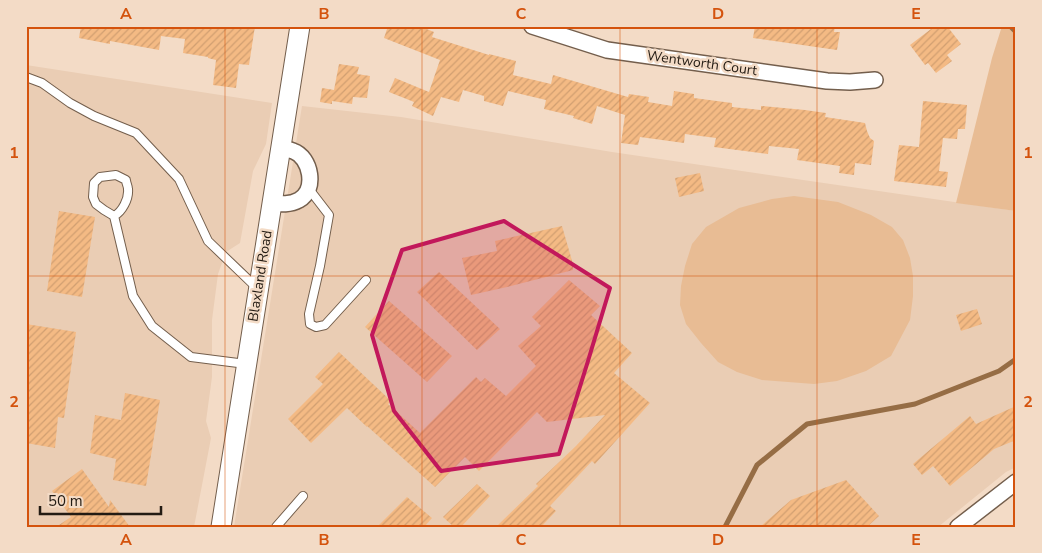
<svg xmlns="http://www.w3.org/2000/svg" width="1042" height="553" viewBox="0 0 1042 553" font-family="'Nunito Sans',sans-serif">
<defs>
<pattern id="building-hatch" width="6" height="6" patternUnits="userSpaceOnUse" patternTransform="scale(1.25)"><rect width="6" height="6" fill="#f4ba84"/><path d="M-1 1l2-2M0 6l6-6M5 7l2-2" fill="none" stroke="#d19f71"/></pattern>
</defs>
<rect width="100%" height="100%" fill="#f3dbc6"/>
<path fill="#eacdb4" d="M26 65 272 103 266 144 253 171 240 243 226 252 218 274 212 320V377L206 421 211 438 194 527H26Z
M302 106 401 117 612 152 1016 211V467L1006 472 938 527H234Z"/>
<path fill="#e8bc94" d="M1002 26H1016V211L956 203 992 58Z
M794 196 838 202 871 215 892 227 903 240 910 258 913 276V296L910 320 891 356 866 371 837 381 814 384 762 380 737 372 718 362 701 343 686 324 680 305 681 286 685 266 692 244 706 227 739 208 772 199Z"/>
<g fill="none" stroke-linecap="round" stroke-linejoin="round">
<path stroke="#966d45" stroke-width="5" d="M1010 26 1016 32
M725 527 757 465 807 424 915 404 999 371 1016 359"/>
</g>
<path fill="url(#building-hatch)" d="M81 26H255L249 65 239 64 236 88 213 85 216 60 208 58V57L183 53 185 39 161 36 159 50 110 41V44L79 38Z
M388 26H419L434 32 432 37 489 55V54L516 61 513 75 551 84 553 75 628 97 629 94 649 97 648 102 672 106 674 91 694 94V98L732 103V107L761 110V106L805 110 826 113 825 117 865 123 867 131 870 138 874 141 871 165 855 163 854 175 839 173 840 166 797 160 799 149 769 146 768 154 714 147 716 138 685 134 684 143 640 137 638 145 621 143 625 115 597 106 592 124 573 118 574 116 544 109 546 100 508 91 503 106 484 101V96L463 90 459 102 441 97 433 116 412 106 414 102 389 92 395 78 429 92 440 60 384 38Z
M755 26H835L834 32H840L837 50 753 38Z
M935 26H947L961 44 947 55 952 61 936 73 928 63 925 65 910 45Z
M339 64 359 67 357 74 370 76 367 98 353 97 352 104 332 101V104L320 102 322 88 334 90Z
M923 101 967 105 965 129H958L957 139 943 138 939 171 948 172 946 187 894 181 899 145 919 147Z
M700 173 704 191 679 197 675 178Z
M59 211 95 217 82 297 47 291Z
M562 226 573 264V270L507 287 471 295 462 258 497 251 495 241Z
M439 272 500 329 477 350 417 292Z
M569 280 600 306 591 315 632 353 614 373 650 403 595 464 592 461 550 506 556 511 541 527H496L538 486 536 484 576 446 605 415 547 422 537 412 479 471 465 457 435 487 367 426V427L347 408 311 443 288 419 323 384 315 377 339 352 391 401 388 404 420 433 476 377 481 382 485 378 506 396 536 366 518 346 541 326 532 317Z
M389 301 452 356 427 382 365 327Z
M977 309 982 324 961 331 956 315Z
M26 324 76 332 64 418 58 417 55 448 26 443Z
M125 393 160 400 146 486 113 480 116 459 90 453 95 415 121 420Z
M1016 406V440L994 449 950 486 933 466 922 475 913 464 970 416 976 424Z
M82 469 109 507 110 500 130 527H56L71 517 52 491Z
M846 480 879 516 867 527H760L791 500Z
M477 484 490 496 461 527H454L443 517Z
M407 497 432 518 424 527H377Z"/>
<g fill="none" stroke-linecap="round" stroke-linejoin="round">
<defs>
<path id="service" d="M26 77 42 83 70 103 94 116 136 133 179 179 208 241 257 288
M309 189 329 215 320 266 309 314 310 324 316 327 325 325 366 280
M114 216C122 212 129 199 128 189 128 186 126 183 126 180L116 175 100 177 94 183 93 197 96 204 104 210 114 216 133 296 152 326 191 357 246 364
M276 527 303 496"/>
<path id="minor" d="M532 26 607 50 827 81 850 82 875 80
M272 203C281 204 290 205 299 200 317 190 311 157 293 151 289 149 285 149 281 148
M958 527 1016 482"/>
<path id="tertiary" d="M221 527 300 26"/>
</defs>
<use href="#service" stroke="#735e4c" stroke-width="10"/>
<use href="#minor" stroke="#735e4c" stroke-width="18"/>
<use href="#tertiary" stroke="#735e4c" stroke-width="21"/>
<use href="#service" stroke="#fff" stroke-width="8"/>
<use href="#minor" stroke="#fff" stroke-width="15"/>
<use href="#tertiary" stroke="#fff" stroke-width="19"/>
</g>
<path fill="#c2185b" fill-opacity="0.2" stroke="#c2185b" stroke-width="4" stroke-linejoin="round" d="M504 221 610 288 588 361 559 454 441 471 394 411 372 335 402 250Z"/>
<path fill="none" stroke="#d4530d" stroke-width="1" stroke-opacity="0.55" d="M225 26V527M422 26V527M620 26V527M817 26V527M26 276H1016"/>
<g text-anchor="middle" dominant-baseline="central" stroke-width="5" stroke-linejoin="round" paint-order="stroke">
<g font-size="14" fill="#231b13" stroke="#f3dbc6">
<text transform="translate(702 63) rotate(8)">Wentworth Court</text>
<text transform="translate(260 276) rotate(-81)">Blaxland Road</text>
</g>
</g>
<rect width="1042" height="553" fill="none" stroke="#f3dbc6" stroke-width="55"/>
<path d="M40 506v8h121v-8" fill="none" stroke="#231b13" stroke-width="2.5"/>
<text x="48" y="506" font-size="15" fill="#231b13" stroke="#f3dbc6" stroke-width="4" paint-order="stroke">50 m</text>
<rect x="28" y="28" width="986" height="498" fill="none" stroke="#d4530d" stroke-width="2"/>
<g font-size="16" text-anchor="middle" font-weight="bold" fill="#d4530d">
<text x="126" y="19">A</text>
<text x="324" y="19">B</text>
<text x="521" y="19">C</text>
<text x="718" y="19">D</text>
<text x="916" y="19">E</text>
<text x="14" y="158">1</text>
<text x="1028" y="158">1</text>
<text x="14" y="407">2</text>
<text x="1028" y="407">2</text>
<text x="126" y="545">A</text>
<text x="324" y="545">B</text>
<text x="521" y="545">C</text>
<text x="718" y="545">D</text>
<text x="916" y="545">E</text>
</g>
</svg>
